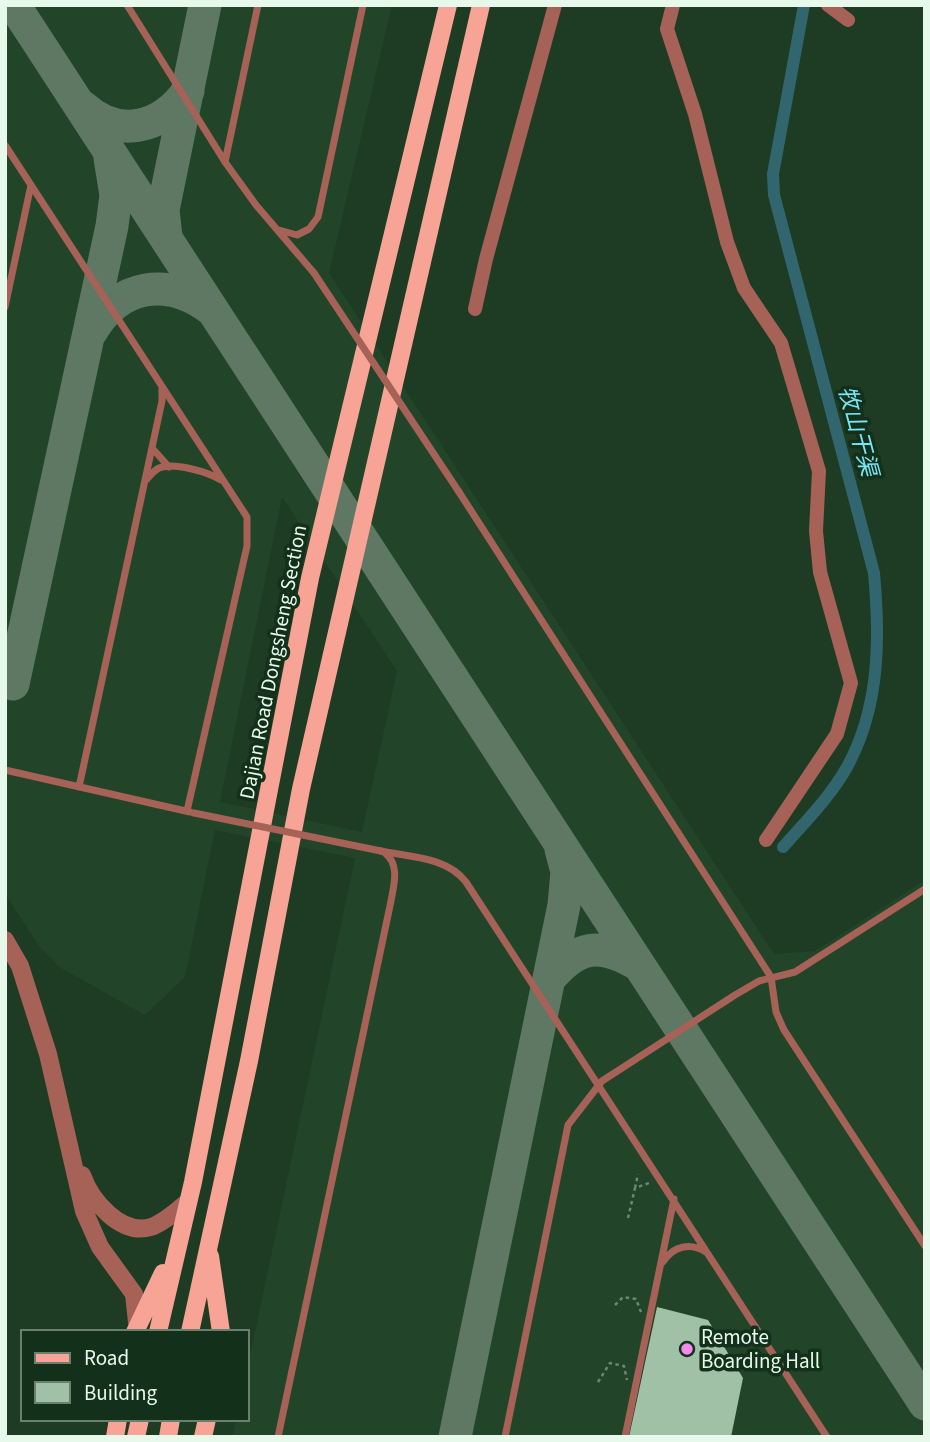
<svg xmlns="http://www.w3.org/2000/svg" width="930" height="1442" viewBox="0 0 930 1442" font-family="'Source Sans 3','Noto Sans SC',sans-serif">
<rect width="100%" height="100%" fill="#1e3b24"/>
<path fill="#22452a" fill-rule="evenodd" d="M5 5H392L329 273 774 954 815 951 925 880V1437H233L236 1419H247V1370L355 858 215 830 185 977 145 1015 59 967 39 946 5 894ZM282 497 397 671 362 832 220 802Z"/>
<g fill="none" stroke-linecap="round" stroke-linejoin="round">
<path stroke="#32666f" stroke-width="12" d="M783 847C805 822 831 796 847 767 880 707 880 639 874 573L774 195 773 174 804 5"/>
<path stroke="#5f7864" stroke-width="33" d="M14 5 925 1404
M83 107C118 139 161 129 188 91
M166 237 163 210 205 5
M91 332C119 284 167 276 211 309
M13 684 112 226 116 195 110 158
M549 979C578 945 599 942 637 964
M455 1437 564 905 567 872 561 849"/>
</g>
<path fill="#a0c1a5" d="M657 1307 708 1320 743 1378 731 1437H629Z"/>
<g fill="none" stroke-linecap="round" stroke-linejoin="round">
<path stroke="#6e8673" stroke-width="2.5" stroke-dasharray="3.5 3.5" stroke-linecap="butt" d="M635 1188 638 1174
M628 1218 635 1188 652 1182
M615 1305 623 1297 636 1299 641 1312
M598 1382 610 1363 624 1366 627 1380"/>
<path stroke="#a76258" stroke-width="7" d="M127 5 225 162 256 205 314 273
M5 145 247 517V546L187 811
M225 162 258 5
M279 230 297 235 309 229 318 217 363 5
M5 307 31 185
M152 448 169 467
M146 480C150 476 153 471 159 468 174 462 208 472 221 480
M459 492 771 977 776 1012 784 1030 925 1246
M5 770 190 812
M79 787 162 401V387
M381 851C410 857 447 857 466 882L827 1437
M663 1262C673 1246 690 1242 706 1252
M278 1437 391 901C394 884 400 865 385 853
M505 1437 568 1125 602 1081 735 995 759 981 795 972 925 889
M625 1437 674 1199"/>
<path stroke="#a76258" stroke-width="14" d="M673 5 667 29 695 114 727 242 744 288 781 343 819 471 816 531 820 572 851 683 837 734 766 840
M828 5 848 20
M475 309 486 259 555 5"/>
<path stroke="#a76258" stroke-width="18" d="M5 940 20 966 48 1054 84 1211 100 1247 134 1294 137 1322
M82 1175C91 1201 121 1236 151 1227 164 1223 177 1210 188 1202"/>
<path stroke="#f7a395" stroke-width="18" d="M210 1256 221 1332
M135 1332 163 1273
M158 1332 193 1182 310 578 448 5
M190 1332 249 1061 301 789 481 5
M115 1437 118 1419
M136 1437 140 1419
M168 1437 171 1419
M203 1437 207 1419"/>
<path stroke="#a76258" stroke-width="7" d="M314 273 459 492
M194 813 381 851"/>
</g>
<circle fill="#f589ee" stroke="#13301a" stroke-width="2.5" cx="687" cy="1349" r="7"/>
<g text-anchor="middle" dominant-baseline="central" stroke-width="7" stroke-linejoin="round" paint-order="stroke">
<g font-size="21" fill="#e7f9ea" stroke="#13301a">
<text transform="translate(273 662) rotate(-79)">Dajian Road Dongsheng Section</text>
</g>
<g font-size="21" fill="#e7f9ea" stroke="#13301a" text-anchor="start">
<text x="701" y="1337">Remote<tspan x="701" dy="24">Boarding Hall</tspan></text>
</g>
<g font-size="23" font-style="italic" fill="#79e6f8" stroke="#13301a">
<text transform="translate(858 431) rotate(75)">牧山干渠</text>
</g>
</g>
<rect width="930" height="1442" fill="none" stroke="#e7f9ea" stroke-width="14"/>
<rect x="21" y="1330" width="228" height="91" fill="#13301a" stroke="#68806d" stroke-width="2"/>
<rect x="35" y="1353" width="35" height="10" fill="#f7a395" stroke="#68806d" stroke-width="2"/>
<text x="84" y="1365" font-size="21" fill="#e7f9ea">Road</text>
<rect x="35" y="1382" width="35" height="21" fill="#a0c1a5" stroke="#68806d" stroke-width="2"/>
<text x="84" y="1400" font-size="21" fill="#e7f9ea">Building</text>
</svg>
